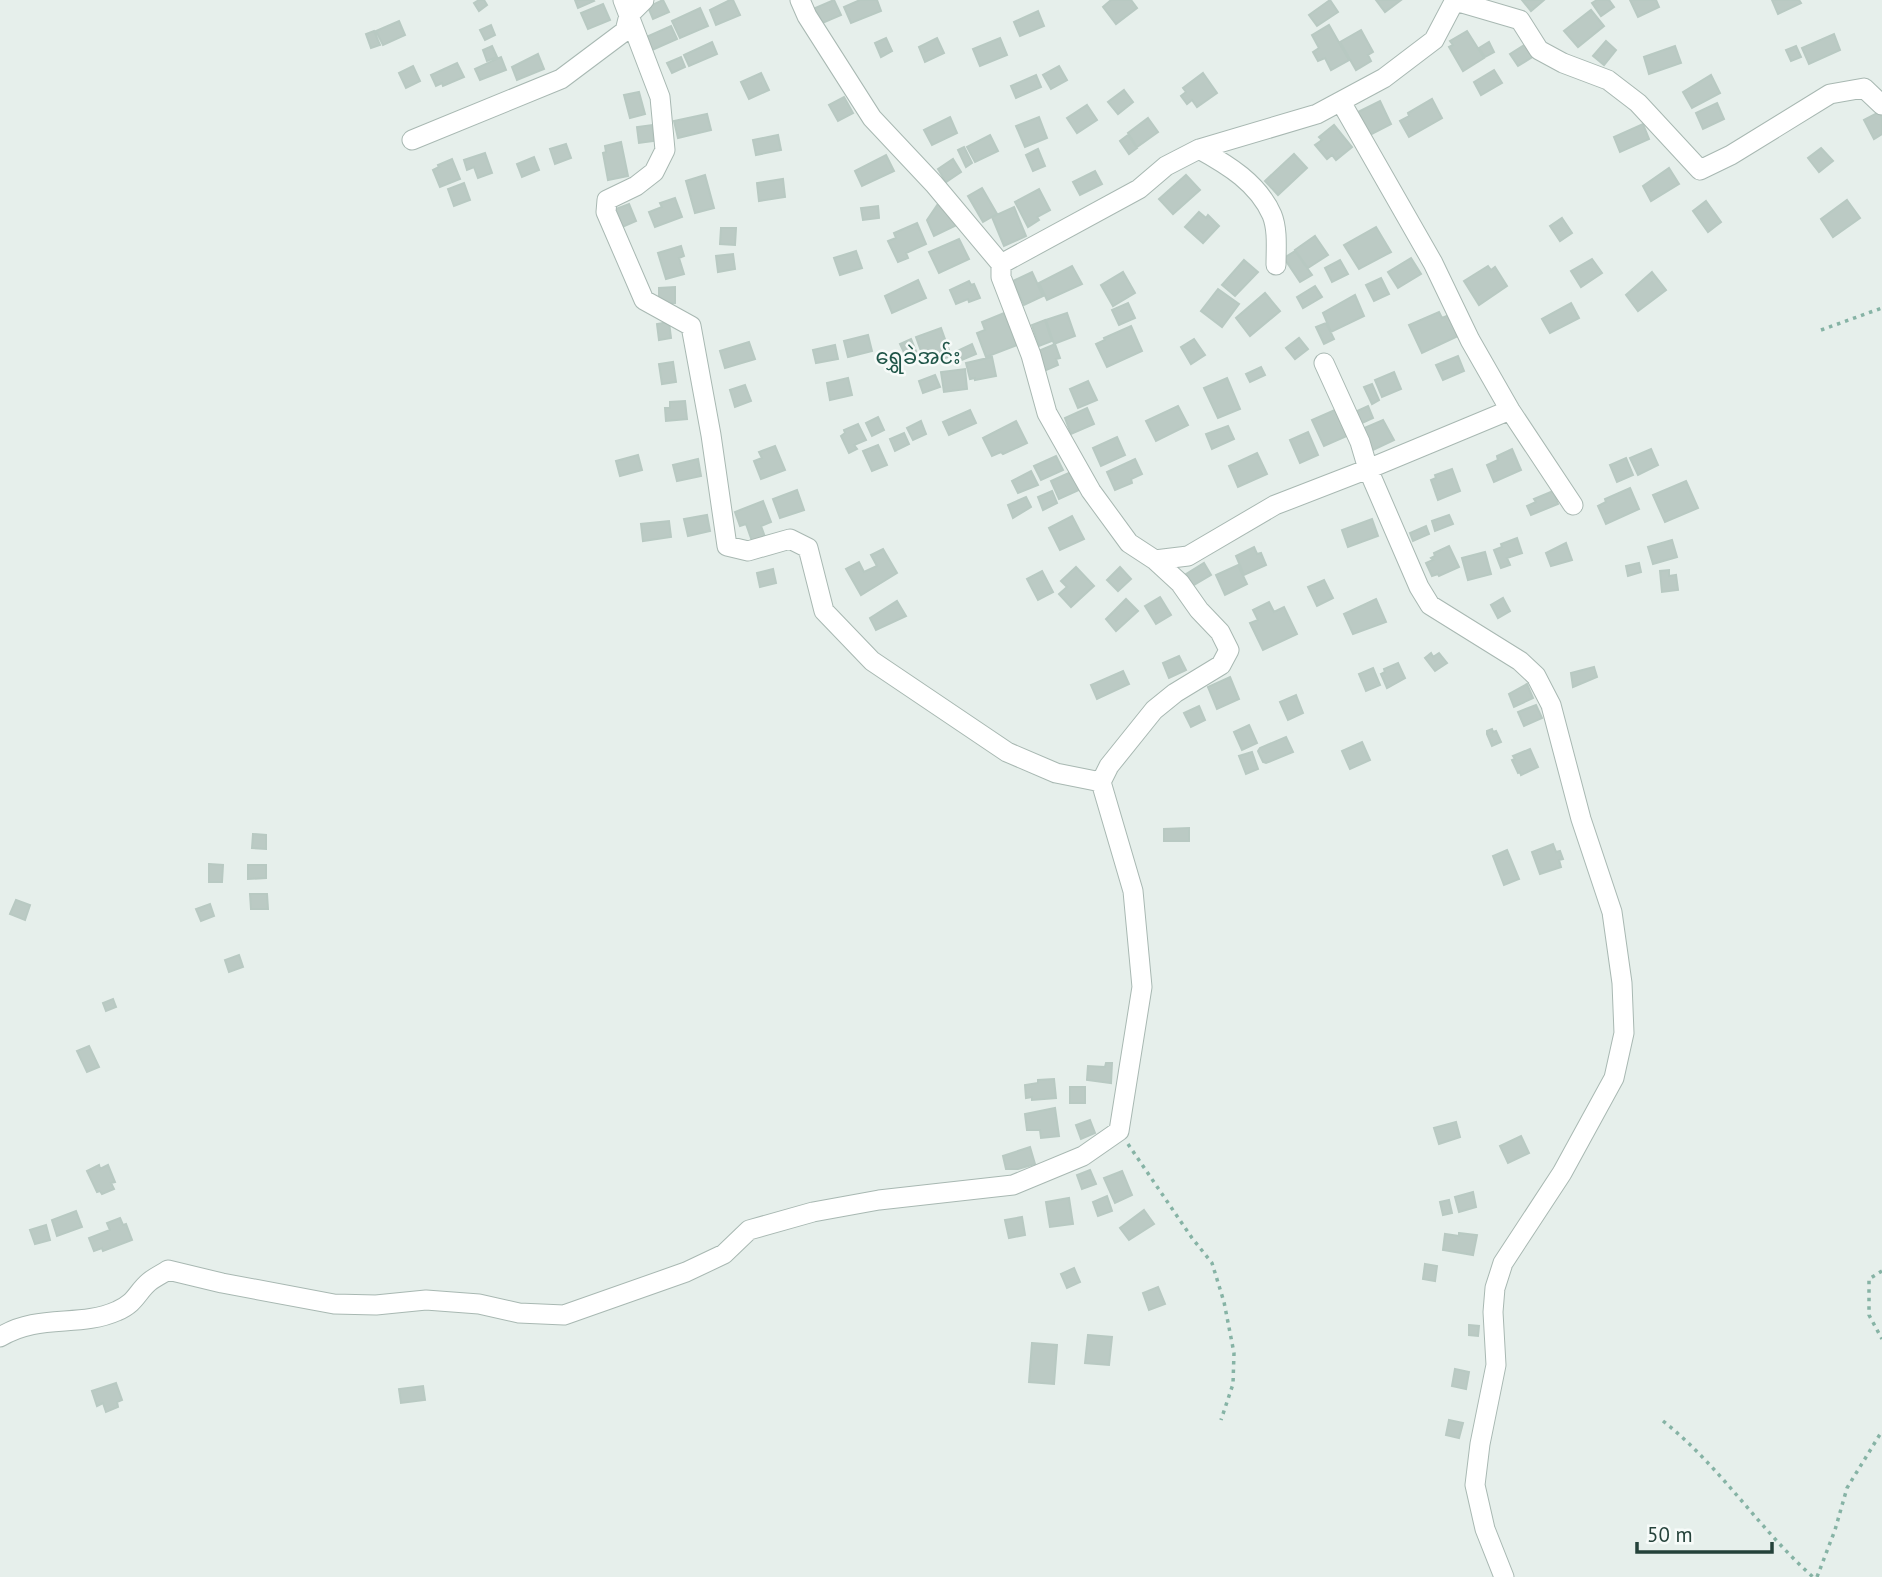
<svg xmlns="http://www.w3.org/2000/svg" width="1882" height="1577" viewBox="0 0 1882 1577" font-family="'PT Sans','Noto Sans Myanmar',sans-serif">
<rect width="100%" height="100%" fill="#e6efeb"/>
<path fill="#bbcac4" stroke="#b8c9c2" stroke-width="2" d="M479 0H484L487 5 479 11 474 3Z
M575 0H593L594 1 578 8Z
M663 0 669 12 653 19 648 7Z
M730 0H733L740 15 716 25 710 10Z
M834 0 841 15 820 24 813 9Z
M860 0H877L881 11 851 23 844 7Z
M1111 0H1131L1137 8 1116 24 1103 7Z
M1330 0 1338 12 1317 26 1309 15Z
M1376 0H1401L1385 12Z
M1522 0H1544L1531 11Z
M1597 0H1609L1614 7 1601 16 1592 3Z
M1630 0H1656L1659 7 1638 17Z
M1772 0H1799L1801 3 1778 14Z
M603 4 610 20 588 29 581 13Z
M700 8 708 26 680 38 672 21Z
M1591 10 1604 26 1578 47 1564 31Z
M1038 11 1044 26 1020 36 1014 22Z
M399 21 405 35 383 45 376 31Z
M491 25 495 35 485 40 480 30Z
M1329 25 1349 60 1331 70 1325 58 1318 61 1313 52 1319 48 1312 35Z
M671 26 677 39 650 51 644 38Z
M1361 30 1373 52 1368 55 1371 61 1356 70 1340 42Z
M374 31 380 45 371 48 366 34Z
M1467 31 1484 58 1463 71 1449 47 1453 45 1450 41Z
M1834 34 1840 50 1809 64 1802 48Z
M886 38 892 51 881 57 875 43Z
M937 38 944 53 925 62 919 47Z
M1000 38 1007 55 980 66 973 49Z
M1606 41 1616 50 1604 65 1593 56Z
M712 42 717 54 689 66 684 55Z
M1489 42 1494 52 1485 57 1479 48Z
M1526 44 1534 56 1518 66 1510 54Z
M492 46 497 57 487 61 483 50Z
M1675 46 1681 63 1649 74 1644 57Z
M1796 46 1801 57 1791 61 1786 50Z
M538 54 544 69 517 80 512 67Z
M501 57 506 70 480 80 475 69Z
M681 57 685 67 672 73 667 63Z
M457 63 464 77 443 86 442 83 436 86 431 75Z
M413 66 420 81 406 88 399 73Z
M1059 66 1067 80 1051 89 1043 75Z
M1494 70 1502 83 1481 95 1474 82Z
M761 73 769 90 749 99 741 82Z
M1203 73 1217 93 1197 107 1192 100 1187 104 1181 96 1186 92 1183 88Z
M1036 75 1041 87 1016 98 1011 86Z
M1711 75 1720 93 1692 108 1683 92Z
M1124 90 1133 102 1118 114 1108 102Z
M639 92 645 114 630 118 624 95Z
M844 97 853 113 838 121 829 105Z
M1432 99 1442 118 1409 137 1400 121 1409 116 1408 113Z
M1380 101 1391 124 1366 137 1354 114Z
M1717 103 1724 119 1703 129 1696 113Z
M1087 105 1097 120 1077 133 1067 118Z
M1879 112 1882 118V134L1874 139 1864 120Z
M707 114 711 130 678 138 674 121Z
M950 117 957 133 932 145 924 130Z
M1039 117 1047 138 1025 147 1016 126Z
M1148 118 1158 132 1137 147 1128 133Z
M1643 124 1649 139 1620 152 1614 137Z
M652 125 654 141 639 143 637 127Z
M1334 125 1352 147 1336 160 1332 155 1327 159 1315 145 1322 140 1319 137Z
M778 135 781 150 756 155 753 140Z
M990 135 998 151 975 162 967 147Z
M1128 135 1137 148 1129 154 1120 141Z
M621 142 628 176 608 180 603 153 606 152 605 146Z
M566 144 571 158 555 164 550 149Z
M964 147 972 163 966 167 958 150Z
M1821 148 1833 161 1819 172 1808 158Z
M1038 149 1045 166 1033 171 1026 155Z
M485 153 492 173 478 178 474 167 467 170 464 160Z
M1294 154 1307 168 1278 195 1265 181Z
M886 155 894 171 862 186 855 171Z
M534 157 539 170 522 177 517 164Z
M452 159 460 179 440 187 433 170 439 167 438 165Z
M953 159 961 172 946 182 938 169Z
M1669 168 1679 184 1651 201 1643 186Z
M1095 171 1102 184 1080 195 1073 182Z
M705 175 714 208 695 213 686 181Z
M1186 175 1200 190 1173 214 1159 199Z
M783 179 785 197 759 201 757 183Z
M464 183 470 200 454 206 448 189Z
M982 188 997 214 983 222 968 196Z
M1039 189 1050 210 1037 217 1039 220 1028 227 1015 202Z
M675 198 682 217 655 227 649 212 662 207 660 203Z
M1847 200 1860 218 1833 237 1821 219Z
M940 201 959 224 934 236 927 220Z
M1706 201 1721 222 1708 232 1693 211Z
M629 204 636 221 620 228 613 210Z
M878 206 879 218 863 220 861 208Z
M1014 207 1026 236 1004 246 992 217Z
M1199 212 1206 218 1208 215 1219 226 1203 243 1185 227Z
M1562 218 1572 233 1560 241 1550 226Z
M917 223 926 244 906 253 908 258 898 262 888 241 896 238 894 233Z
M1376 227 1391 252 1359 269 1344 245Z
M721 228H736L735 245 720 244Z
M1315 236 1328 255 1308 268 1295 250Z
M959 239 969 259 939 273 929 252Z
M681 246 684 256 679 258 684 274 666 279 658 253Z
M856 251 862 268 840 275 834 258Z
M1295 251 1312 275 1300 282 1284 258Z
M733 254 735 269 718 272 716 256Z
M1411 258 1421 274 1398 288 1388 272Z
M1592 259 1602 273 1581 287 1571 271Z
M1244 260 1258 272 1235 296 1222 285Z
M1340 260 1348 274 1332 282 1325 268Z
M1072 266 1082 284 1047 300 1039 283Z
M1488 266 1491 270 1495 267 1507 286 1479 305 1464 281Z
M1032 272 1043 296 1024 305 1013 281Z
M1123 272 1135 293 1113 306 1101 285Z
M1652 272 1666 290 1638 311 1626 295Z
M1381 278 1389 294 1374 301 1366 285Z
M918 280 926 298 892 313 885 296Z
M969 281 971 285 974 284 980 298 969 302 968 299 956 304 950 290Z
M1315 286 1322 297 1303 308 1297 297Z
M675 287V303L659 304V288Z
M1218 289 1239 304 1222 327 1201 311Z
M1265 293 1280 311 1250 336 1236 318Z
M1355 295 1364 316 1331 332 1323 313Z
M1128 303 1135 318 1119 325 1112 310Z
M1571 303 1579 318 1550 333 1542 319Z
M1439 312 1442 318 1449 315 1458 336 1422 353 1409 325Z
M1004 313 1017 345 986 357 977 333 985 330 982 322Z
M1067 313 1075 336 1054 344 1046 320Z
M1045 320 1052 341 1039 346 1032 325Z
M669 322 671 338 659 340 657 324Z
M1326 323 1334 339 1324 344 1316 327Z
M1131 326 1142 351 1107 367 1096 344 1105 340 1104 338Z
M941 328 951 356 926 365 916 337Z
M868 335 872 351 848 357 844 341Z
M1299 338 1308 349 1295 359 1286 348Z
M911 339 918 356 908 361 900 344Z
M1194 339 1205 355 1191 364 1181 347Z
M749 342 755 359 725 368 720 351Z
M972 344 976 354 957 362 953 353Z
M1055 344 1060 358 1056 359 1058 365 1044 371 1036 352Z
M835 345 838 359 816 363 813 350Z
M1458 356 1464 371 1443 380 1436 365Z
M992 357 996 376 975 380V378L970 379 966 363Z
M673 362 676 382 662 384 659 364Z
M1261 367 1265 375 1250 382 1246 374Z
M965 369 967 389 944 392 941 372Z
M1394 372 1401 389 1382 397 1375 380Z
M935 375 940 387 923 393 919 381Z
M848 378 852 395 830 400 827 383Z
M1227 378 1240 409 1218 418 1204 388Z
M1088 381 1097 400 1078 408 1070 389Z
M1372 384 1379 400 1372 404 1364 387Z
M745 385 751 401 735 407 730 390Z
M685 401 687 419 666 421 665 408H670V402Z
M1178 406 1188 425 1156 441 1146 421Z
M1368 406 1373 418 1360 424 1355 412Z
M1087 408 1094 424 1071 434 1065 418Z
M1337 409 1349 435 1324 446 1312 420Z
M970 410 976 423 949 435 943 422Z
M878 417 884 430 872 436 866 423Z
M1383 420 1394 440 1371 451 1362 429Z
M921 421 926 434 913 440 907 428Z
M1016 421 1027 443 1003 454 1001 452 992 456 983 438Z
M858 424 866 440 854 445 857 449 849 453 841 436 845 433 844 430Z
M1228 426 1234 439 1212 449 1206 434Z
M1308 432 1318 455 1300 463 1290 440Z
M904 433 909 444 895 451 890 439Z
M1117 437 1125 455 1101 466 1093 448Z
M878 445 887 465 872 471 863 451Z
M775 446 785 470 761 479 754 461 762 458 759 452Z
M1512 449 1521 470 1494 482 1487 465 1498 460 1497 456Z
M1651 449 1658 465 1638 475 1630 458Z
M1257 453 1267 474 1238 487 1229 466Z
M638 455 642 470 620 476 616 461Z
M1056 456 1063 470 1041 480 1034 466Z
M1626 458 1633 475 1617 482 1610 465Z
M698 459 701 476 677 481 673 465Z
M1135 459 1142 474 1131 479 1132 483 1115 490 1107 472Z
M1452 469 1460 491 1438 500 1431 480 1436 478 1435 475Z
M1031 471 1038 485 1018 493 1012 481Z
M1073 471 1081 489 1059 499 1051 481Z
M1686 481 1698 508 1665 522 1653 495Z
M1630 488 1639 509 1606 524 1598 506 1606 502 1605 499Z
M797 490 804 510 780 518 773 499Z
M1052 491 1057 503 1043 510 1038 497Z
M1553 491 1558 504 1531 515 1527 506 1536 502 1534 499Z
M1026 497 1031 507 1013 518 1008 505Z
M763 501 771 522 761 526 765 537 752 541 746 524 740 526 735 512Z
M707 515 710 531 688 536 684 519Z
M1449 515 1453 524 1435 531 1432 521Z
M1072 516 1084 539 1060 550 1049 528Z
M1372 519 1378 536 1348 547 1342 530Z
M669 521 671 537 643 541 641 524Z
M1426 526 1429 534 1413 541 1410 533Z
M1517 538 1522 553 1507 558 1510 565 1501 568 1494 550 1502 547 1501 544Z
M1672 540 1677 557 1653 564 1648 547Z
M1566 543 1572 560 1551 566 1546 553Z
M1449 546 1459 567 1439 576 1438 574 1432 576 1426 563 1433 560 1431 558 1435 556 1434 553Z
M1254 547 1257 554 1261 553 1266 565 1244 575 1236 556Z
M883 549 897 573 861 595 846 569 859 562 864 572 877 566 871 555Z
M1485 552 1491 574 1468 580 1462 558Z
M1204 563 1211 575 1192 586 1186 574Z
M1639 563 1641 572 1628 576 1626 566Z
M1238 565 1247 584 1225 595 1216 575Z
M1076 567 1094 586 1071 607 1059 594 1067 587 1061 581Z
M1120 567 1131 579 1118 591 1107 580Z
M773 569 776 583 760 587 757 573Z
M1669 570V576L1676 575 1678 590 1662 592 1660 571Z
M1042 571 1053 592 1038 600 1027 579Z
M1324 580 1333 598 1317 606 1308 587Z
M1160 597 1171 615 1156 624 1145 606Z
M1503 598 1510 611 1498 618 1491 605Z
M1126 599 1138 611 1116 631 1106 619Z
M1376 599 1386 622 1353 634 1344 614Z
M897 601 906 616 876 630 870 618Z
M1269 602 1274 612 1284 607 1297 634 1263 650 1250 623 1258 620 1253 610Z
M1431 653 1433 657 1439 653 1447 663 1435 671 1425 658Z
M1179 656 1186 670 1169 678 1163 663Z
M1398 663 1405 678 1387 688 1381 674 1385 672 1384 669Z
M1594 667 1597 677 1573 687 1571 673Z
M1373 668 1380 685 1366 691 1359 674Z
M1123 671 1129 684 1097 699 1091 685Z
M1230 677 1239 699 1217 709 1208 687Z
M1527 684 1533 698 1514 707 1509 694Z
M1296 695 1303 713 1288 720 1280 702Z
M1536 705 1542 718 1524 726 1518 712Z
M1199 706 1205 720 1191 727 1184 713Z
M1249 725 1257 743 1242 750 1234 732Z
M1492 729 1493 732 1496 731 1501 742 1492 746 1487 734V731Z
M1286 737 1293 752 1266 763 1263 762 1258 751 1260 748Z
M1362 742 1370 760 1350 769 1342 751Z
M1530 749 1538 767 1521 775 1520 772 1518 773 1512 760 1515 759 1513 756Z
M1252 752 1258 769 1246 774 1239 756Z
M1189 828V841H1164V829Z
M253 834 266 835V849L252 848Z
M1553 844 1556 852 1560 851 1563 859 1559 860 1561 867 1540 874 1532 852Z
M1507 850 1519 879 1504 885 1493 856Z
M209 864 223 865 222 882H209Z
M248 865H266V878L248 879Z
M250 894H267L268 909H251Z
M16 900 30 905 25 920 10 914Z
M210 904 214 916 201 921 196 909Z
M239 955 243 967 229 972 225 960Z
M113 999 116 1007 106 1011 103 1003Z
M89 1046 99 1067 87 1072 77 1051Z
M1106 1063H1112L1111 1083 1087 1080 1088 1066 1105 1067Z
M1054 1079 1056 1098 1032 1100V1097L1026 1098 1025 1085 1038 1083V1080Z
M1070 1087H1085V1103H1070Z
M1055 1108 1059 1136 1041 1138 1040 1130H1027L1025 1114Z
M1090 1120 1095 1133 1081 1139 1076 1125Z
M1456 1122 1460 1137 1439 1144 1434 1128Z
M1521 1136 1529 1153 1508 1163 1500 1146Z
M1030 1147 1035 1164 1018 1169H1006L1003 1156Z
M99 1165 100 1169 108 1165 115 1182 111 1183 114 1189 102 1194 100 1191 97 1192 87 1171Z
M1090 1170 1096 1184 1082 1189 1077 1175Z
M1122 1171 1132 1195 1115 1203 1104 1178Z
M1473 1192 1476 1207 1459 1212 1455 1197Z
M1107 1196 1112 1211 1098 1216 1093 1202Z
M1069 1198 1073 1224 1050 1227 1046 1202Z
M1449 1200 1452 1213 1443 1215 1440 1202Z
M1144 1210 1154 1224 1129 1240 1120 1228Z
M76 1211 82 1227 57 1236 52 1220Z
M1022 1217 1025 1235 1009 1238 1005 1220Z
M120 1218 123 1225 126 1224 132 1240 103 1251 102 1248 94 1251 89 1238 110 1230 107 1223Z
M46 1225 50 1240 35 1244 30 1230Z
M1459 1233 1477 1235 1473 1255 1443 1250 1445 1234 1459 1236Z
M1425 1264 1437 1266 1435 1281 1423 1279Z
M1074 1268 1080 1282 1067 1288 1061 1274Z
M1158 1287 1165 1304 1149 1310 1143 1293Z
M1469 1325 1479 1326 1478 1336 1469 1335Z
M1088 1335 1112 1337 1109 1365 1085 1363Z
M1032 1343 1057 1345 1054 1384 1029 1382Z
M1455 1369 1469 1372 1466 1389 1452 1386Z
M116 1383 122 1400 117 1402 118 1407 106 1412 103 1403 97 1406 92 1391Z
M423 1386 425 1400 401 1403 399 1389Z
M1449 1420 1463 1423 1459 1438 1446 1435Z"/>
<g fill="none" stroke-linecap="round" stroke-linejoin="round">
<defs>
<path id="street" d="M800 0 807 16 872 118 934 184 1001 264V277L1031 355 1047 413 1091 491 1129 543 1155 560 1188 556 1275 505 1368 469 1419 587 1430 605 1520 661 1536 676 1551 705 1581 819 1612 912 1622 983 1624 1033 1614 1078 1562 1173 1503 1263 1495 1288 1493 1312 1496 1365 1480 1444 1475 1485 1485 1529 1504 1577
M1455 1 1520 20 1539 50 1563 63 1608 80 1638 103 1700 170 1731 155 1830 94 1864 88 1882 105
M1341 102 1433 263 1470 340 1510 410 1573 505
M412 140 561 79 625 31 629 15 644 0
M1199 149C1228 165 1258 183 1272 215 1278 230 1276 249 1276 265
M1001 264 1139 189 1166 166 1199 149 1317 114 1384 78 1434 40 1455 0
M1324 363 1360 442 1368 469 1510 410
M1101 782 1109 766 1154 710 1175 693 1221 665 1229 650 1220 632 1199 610 1180 583 1155 560
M0 1337C39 1313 79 1328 117 1311 136 1303 137 1292 149 1282 155 1277 162 1274 168 1270L222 1283 334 1304 376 1305 426 1300 479 1304 519 1313 564 1315 686 1272 724 1254 749 1230 813 1212 879 1200 1013 1185 1083 1156 1119 1131 1142 987 1133 891 1101 782 1056 773 1007 752 872 661 824 611 808 548 790 539 748 551 727 546 711 435 691 326 644 300 606 212 607 200 636 186 654 172 665 150 660 97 623 0"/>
</defs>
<use href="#street" stroke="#a8b8b2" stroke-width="21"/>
<path stroke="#86b3a5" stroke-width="3.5" stroke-dasharray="3.5 5" stroke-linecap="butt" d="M1821 330 1882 308
M1128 1144 1192 1238 1212 1263 1224 1302 1234 1353 1233 1384 1221 1420
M1882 1271 1869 1279V1315L1882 1339
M1663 1421C1720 1466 1759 1529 1813 1577
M1817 1577 1835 1530 1847 1488 1882 1431"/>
<use href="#street" stroke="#fff" stroke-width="19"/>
</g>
<g text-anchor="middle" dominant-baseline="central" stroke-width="5" stroke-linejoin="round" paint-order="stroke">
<g font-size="21" fill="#1f5548" stroke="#f7fbf9">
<text x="918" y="356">ရွှေခဲအင်း</text>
</g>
</g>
<path d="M1637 1542v10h135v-10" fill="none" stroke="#24423a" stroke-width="3.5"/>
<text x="1647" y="1542" font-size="21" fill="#24423a" stroke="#f7fbf9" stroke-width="5" paint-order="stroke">50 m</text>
</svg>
